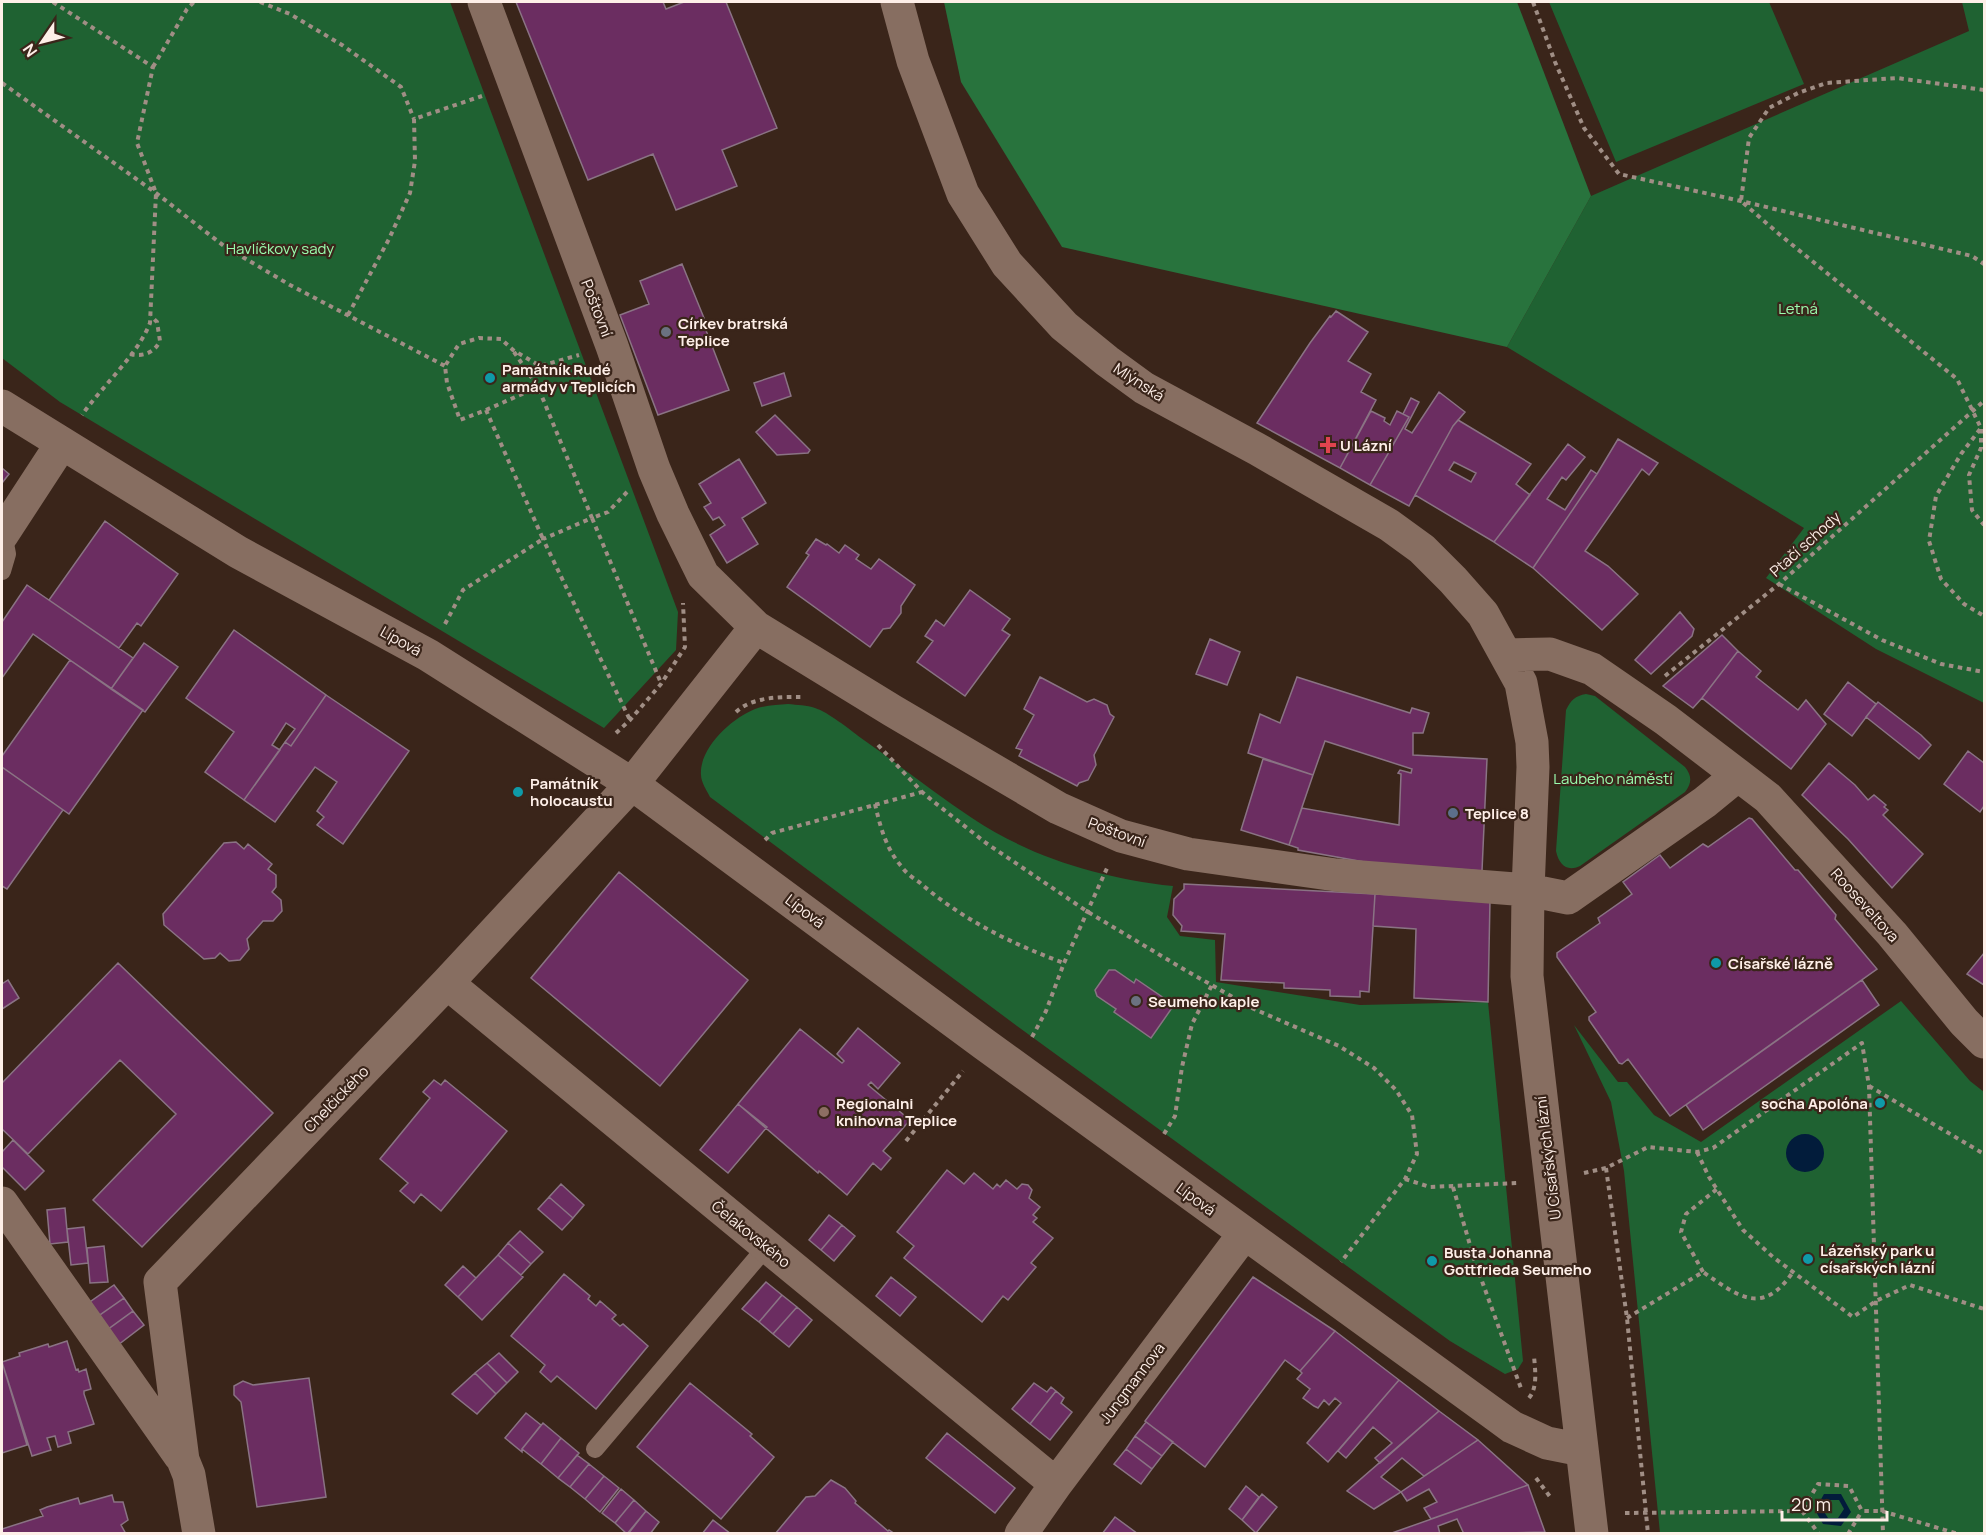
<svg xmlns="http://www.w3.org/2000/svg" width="1986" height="1535" viewBox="0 0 1986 1535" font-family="Manrope,sans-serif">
<rect width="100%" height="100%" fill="#3a251a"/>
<path fill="#1f6232" d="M2 2H450L678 612 676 650 604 728 60 402 2 358Z
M1549 2H1769L1804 84 1616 162Z
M1962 2H1984V703L1876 649 1766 578 1804 528 1507 347 1591 196 1969 31Z
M1586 694 1595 696 1685 767C1692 776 1692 783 1685 792L1580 866C1567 872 1559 865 1556 851L1566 710C1571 700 1575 696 1586 694Z
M788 704C797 705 807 705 815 708 828 712 849 729 861 738 898 764 934 793 972 818 1032 858 1101 878 1173 886L1167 917 1180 936 1215 940 1216 982 1360 1005 1488 1002 1523 1361 1518 1369 1505 1374 1450 1341 1017 1026 710 797C707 791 701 782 701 775 699 748 732 718 755 709 765 705 778 705 788 704Z
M1901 1001 1970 1081 1984 1092V1533H1660L1624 1171 1611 1102 1574 1025 1618 1082H1627L1654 1115 1701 1142Z"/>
<path fill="#28733d" d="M944 2H1517L1591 196 1507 347 1062 247 961 82Z"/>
<path fill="#021c3b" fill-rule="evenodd" d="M1786 1153a19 19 0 1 1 38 0a19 19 0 1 1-38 0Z
M1824 1494H1841L1851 1512 1841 1526 1823 1524 1815 1510ZM1828 1500H1839L1844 1509 1838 1518H1828L1823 1510Z"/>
<path fill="#6b2d61" stroke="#8a7384" stroke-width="1.5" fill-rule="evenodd" d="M516 2H663L666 9 684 2H726L777 128 722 150 737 186 676 210 653 154 588 180Z
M682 264 704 318 702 320 729 390 658 415 620 315 649 304 640 281Z
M1336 311 1368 332 1348 361 1371 374 1361 392 1376 400 1340 468 1257 423 1310 343 1330 316 1331 317Z
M784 373 791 396 762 406 754 383Z
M1439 392 1465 412 1453 426 1409 506 1370 485 1409 417 1403 414 1411 398 1419 402 1405 429 1412 433Z
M1371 411 1385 418 1384 421 1390 425 1397 411 1409 417 1370 485 1340 468Z
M775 415 810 450 808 453 777 455 756 432Z
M1458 420 1531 464 1516 484 1530 495 1494 542 1415 495 1453 426ZM1454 462 1476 473 1471 482 1449 470Z
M1618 439 1658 463 1649 475 1642 469 1585 551 1608 566 1638 594 1602 630 1533 568 1597 474Z
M1568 444 1585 457 1566 480 1562 477 1547 499 1565 510 1591 470 1597 474 1533 568 1494 542Z
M739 459 766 503 742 518 758 544 727 563 710 535 725 525 719 517 713 520 704 507 711 503 699 484Z
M2 468 9 474 2 483Z
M105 521 178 574 141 626 137 623 119 648 49 600Z
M816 539 826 545 827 544 839 553 845 545 859 555 856 559 871 569 879 559 915 585 901 606V613L890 628 883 629 870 647 787 587 809 555 806 553Z
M27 585 133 658 111 689 33 634 2 678V622Z
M970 590 1010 619 1002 630 1010 635 965 696 917 662 933 641 925 636 936 620 944 626Z
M1680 612 1694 629 1692 636 1651 674 1635 660Z
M234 630 326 695 291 746 285 742 295 729 286 723 272 745 280 750 244 800 205 772 234 732 186 698Z
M1722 635 1738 651 1702 698 1693 708 1663 686Z
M1210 639 1240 652 1227 685 1196 674Z
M144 643 178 667 145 712 111 689Z
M1738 651 1761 671 1756 677 1798 710 1806 700 1826 724 1791 769 1702 698Z
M70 660 143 710 69 814 2 767V756Z
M1040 677 1087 702 1094 699 1107 705 1110 714 1114 717 1094 755 1096 765 1088 780 1079 783 1077 786 1019 756 1022 750 1016 748 1034 715 1024 709Z
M1297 677 1410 713 1412 708 1429 713 1423 733H1413V755L1487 759 1482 871 1370 863 1298 850V848L1289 845 1302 808 1399 825 1401 774 1398 773 1400 770 1411 773 1412 769 1325 741 1313 775 1248 753 1260 714 1280 723Z
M1848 682 1876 704 1852 736 1824 714Z
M326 695 409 751 343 844 317 825 324 817 317 811 337 782 315 767 275 822 244 800 285 742 291 746Z
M1878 702 1921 735 1931 745 1919 759 1866 717Z
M1968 751 1984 763V806L1980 812 1944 784Z
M1263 759 1313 775 1289 845 1241 830Z
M1829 763 1855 785 1868 800 1874 795 1886 805 1884 807 1888 810 1883 815 1923 854 1892 888 1848 839 1802 795Z
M2 767 63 810 7 889 2 886Z
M1749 818 1752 819 1795 870H1798L1836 915 1835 919 1877 969 1670 1116 1628 1059 1622 1064 1619 1063 1589 1020V1017L1596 1012 1557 957V953L1600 923 1598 918 1632 894 1623 882 1660 855 1670 868 1703 844 1708 847Z
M236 842 244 849 248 844 272 864 268 869 276 875V887L272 892 281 900 282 911 273 921H263L247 939 249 949 240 960 229 961 220 953 215 958 204 959 164 925 163 914 224 843Z
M619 872 748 980 660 1086 531 978Z
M1184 884 1375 894 1369 992 1360 991V997L1330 996V990L1284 988V983L1221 980 1225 934 1181 931 1182 926 1173 915 1174 899 1184 889Z
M1375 894 1490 900 1488 1002 1414 998 1416 929 1373 926Z
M1984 953V985L1967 974Z
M118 963 273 1113 142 1247 93 1200 176 1114 120 1060 28 1154 2 1129V1083Z
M1109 970H1115L1134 983 1136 979 1174 1005 1151 1038 1114 1012 1116 1009 1097 996 1095 990Z
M8 980 19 998 2 1009V984Z
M1862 980 1879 1005 1703 1130 1686 1105Z
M858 1028 900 1063 878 1089 871 1082 868 1085 910 1120 883 1151 891 1158 881 1170 873 1163 847 1195 819 1171 818 1173 738 1104 800 1029 842 1063 844 1061 837 1054Z
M434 1080 441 1085 445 1080 507 1131 441 1211 421 1194 414 1203 400 1191 408 1183 380 1159 430 1098 423 1092Z
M738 1104 767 1127 728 1173 700 1150Z
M13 1140 44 1171 25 1190 2 1167V1152Z
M947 1170 964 1184 974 1173 993 1189 997 1184 1000 1187 1006 1180 1017 1189 1022 1184 1028 1185 1032 1190 1029 1198 1040 1207 1033 1215 1037 1218 1033 1222 1053 1238 1031 1263 1036 1267 1008 1300 1003 1296 982 1322 904 1258 914 1246 897 1232Z
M561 1184 584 1205 573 1218 549 1197Z
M549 1197 573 1218 562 1230 538 1209Z
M65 1208 68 1242 50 1244 47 1210Z
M829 1215 842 1225 821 1250 809 1240Z
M842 1225 855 1236 834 1261 821 1250Z
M84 1227 88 1263 71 1265 67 1229Z
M520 1231 543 1252 531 1264 508 1243Z
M508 1243 531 1264 521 1275 498 1255Z
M104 1246 108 1282 90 1283 87 1248Z
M498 1255 523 1277 482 1320 458 1297Z
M463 1266 476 1278 458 1297 445 1285Z
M564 1274 590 1296 588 1299 596 1306 600 1301 616 1315 612 1319 620 1326 623 1324 648 1346 596 1409 557 1376 551 1382 540 1372 545 1365 511 1336Z
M891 1277 916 1297 900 1316 876 1296Z
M1253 1277 1335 1331 1300 1371 1285 1360 1205 1467 1145 1421Z
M766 1282 782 1295 759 1322 742 1309Z
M114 1285 124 1298 97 1317 87 1304Z
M782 1295 797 1307 773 1334 759 1322Z
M124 1298 133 1311 107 1330 97 1317Z
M797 1307 812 1320 789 1347 773 1334Z
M133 1311 144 1325 118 1345 107 1330Z
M1335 1331 1399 1380 1328 1462 1307 1443 1341 1403 1335 1398 1329 1405 1324 1400 1318 1408 1314 1406 1303 1398 1310 1389 1297 1379 1302 1373 1300 1371Z
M67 1341 76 1370 78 1369 79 1372 86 1369 91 1389 84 1391V1394L94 1424 68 1432 71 1443 58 1447 55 1436 47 1438 51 1450 32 1456 2 1362 20 1356 19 1353 48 1344 49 1347Z
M499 1353 518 1372 507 1383 487 1363Z
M2 1362 27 1445 2 1453Z
M487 1363 507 1383 496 1394 475 1373Z
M475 1373 496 1394 477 1414 452 1394Z
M309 1378 326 1497 257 1507 241 1402 234 1395V1386L243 1381 253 1385Z
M1399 1380 1439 1411 1380 1463 1375 1458 1392 1443 1373 1427 1346 1458 1338 1451Z
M690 1383 752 1434 750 1436 774 1457 721 1519 637 1447Z
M1034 1383 1047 1392 1051 1387 1056 1391 1030 1424 1012 1409Z
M1056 1391 1064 1398 1061 1403 1072 1412 1050 1440 1030 1424Z
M1439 1411 1478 1440 1424 1476 1402 1458 1381 1477 1401 1492 1374 1509 1347 1491Z
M526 1413 541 1425 522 1449V1452L505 1438Z
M1146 1422 1173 1442 1162 1456 1135 1436Z
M543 1423 561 1438 541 1464 522 1449Z
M947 1433 1015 1488 995 1513 926 1458Z
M1135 1436 1162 1456 1152 1469 1126 1449Z
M561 1438 579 1453 558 1478 541 1464Z
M1478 1440 1528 1485 1431 1519 1424 1508 1437 1502 1429 1489 1407 1501 1401 1492Z
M1126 1449 1152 1469 1141 1484 1114 1464Z
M577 1455 589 1464 570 1487 558 1478Z
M589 1464 604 1476 585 1499 570 1487Z
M604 1476 619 1488 600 1512 585 1499Z
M831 1480 845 1488 856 1501 855 1503 888 1531 889 1530 895 1534H775L806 1497 815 1496Z
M1528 1485 1545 1532 1464 1534 1457 1519 1438 1526 1440 1534H1389Z
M1246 1486 1259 1497 1242 1520 1229 1509Z
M621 1489 634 1500 615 1523 602 1513Z
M1262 1494 1277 1507 1256 1533 1242 1520Z
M112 1495 114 1502H123L128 1520 121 1525 126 1534H2V1529L43 1516 40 1510 47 1507 78 1498 80 1504Z
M634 1500 646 1511 627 1534 615 1523Z
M646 1511 659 1522 650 1534H628Z
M1115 1517 1138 1534H1102Z
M713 1520 731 1534H702Z"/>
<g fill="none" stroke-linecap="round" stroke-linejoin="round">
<path stroke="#a08e85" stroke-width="4" stroke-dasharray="4.5 4.5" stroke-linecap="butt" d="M53 2 153 67 137 143 156 193 150 323C137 356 102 386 82 415
M260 2 290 14 342 45 401 87 414 119
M1533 2 1555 62 1584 128 1619 174 1741 201 1972 256 1984 264
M153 67 187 9 194 2
M2 83 156 193 224 246 290 285 445 366
M1984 90 1897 78 1826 83 1798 93 1769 108 1749 138 1741 201 1779 234 1957 379 1981 428 1961 454 1936 496 1929 541 1941 579 1964 604 1984 616
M348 315 389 239 410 193 415 161 414 119 482 96
M514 352 538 387 592 518 543 539 630 720
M130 354C143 357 154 353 160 341L157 322 151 316
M486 410 538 387
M1981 429V448L1969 475 1972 510 1984 525
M627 492 608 512 592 518 661 683
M1779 584 1882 640 1941 664 1984 672
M445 624 463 590 543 539 486 410 460 420 447 383 445 366 459 344 479 338 501 339 513 350 540 366 579 355
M1665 676 1779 584 1984 401
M736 712C753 696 782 697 803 697
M616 733 630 720 661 684 685 647 683 603
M878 745 922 792 934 802 986 843 1088 912 1185 970 1254 1009 1339 1046 1374 1068 1396 1090 1412 1115 1417 1154 1405 1179 1341 1262
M875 804C880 826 886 849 902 867 906 873 913 878 919 882 961 919 1012 944 1064 963
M765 840 772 833 922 792
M1032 1037 1046 1011 1064 963 1108 866
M1869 1086 1984 1154
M1164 1134 1175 1116 1182 1067 1192 1024 1212 985
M906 1141 963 1071
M1697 1152 1709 1177 1743 1230 1773 1257 1853 1317 1876 1301 1910 1285 1984 1309
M1606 1168 1627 1318 1648 1534
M1584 1173 1606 1168 1648 1147 1697 1152 1713 1148 1862 1043 1869 1086 1883 1534
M1405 1179 1430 1187 1517 1183
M1453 1187 1475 1262 1522 1391
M1703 1272 1681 1232 1686 1214 1717 1189
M1627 1318 1703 1272C1738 1296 1762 1317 1793 1272
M1529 1398C1538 1387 1535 1369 1534 1356
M1536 1478 1551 1498
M1802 1511 1819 1534
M1625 1513 1802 1511 1818 1484 1849 1486 1862 1511H1882L1958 1534
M1848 1534 1862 1511"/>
<path stroke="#876e61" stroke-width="18" d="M2 571 7 554 3 533
M595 1449 767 1246"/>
<path stroke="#876e61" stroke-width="33" d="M484 2 612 346 654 469 673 514 703 575 756 627 893 711 1058 808 1121 836 1188 854 1336 875 1528 890 1568 898 1705 802 1738 775
M897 2 913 61 963 194 1007 264 1064 326 1107 361 1144 388 1257 449 1389 525 1422 549 1453 580 1483 614 1521 683 1532 742 1533 767 1528 890 1527 976 1592 1534
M2 406 238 552 428 655 632 784 984 1044 1494 1414 1512 1427 1547 1443 1582 1450
M2 535 62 443
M1506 655 1550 654 1592 669 1666 720 1768 798 1892 934 1964 1022 1984 1042
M447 983 1056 1484
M2 1203 180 1456
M199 1534 189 1475 183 1460 160 1282 447 983 632 784 756 627
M1021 1534 1056 1484 1244 1234"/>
</g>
<g fill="#6b7280" stroke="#3a251a" stroke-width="2">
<circle cx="666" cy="332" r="6"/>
<circle cx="1136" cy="1001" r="6"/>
</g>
<g fill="#0f9aa8" stroke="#3a251a" stroke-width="2">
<circle cx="490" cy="378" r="6"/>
<circle cx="518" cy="792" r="6"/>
<circle cx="1716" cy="963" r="6"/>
<circle cx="1880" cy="1103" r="6"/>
<circle cx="1808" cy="1259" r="6"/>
<circle cx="1432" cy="1261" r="6"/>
</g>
<path fill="#e0444e" stroke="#3a251a" stroke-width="2" d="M1325 436h6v6h6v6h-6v6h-6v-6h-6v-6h6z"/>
<circle fill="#5c6f8a" stroke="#3a251a" stroke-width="2" cx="1453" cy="813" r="6"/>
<circle fill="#8d6e63" stroke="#3a251a" stroke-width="2" cx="824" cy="1112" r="6"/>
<g text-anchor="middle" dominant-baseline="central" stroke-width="4.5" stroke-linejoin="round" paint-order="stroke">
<g font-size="15" fill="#9afdae" stroke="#3a251a">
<text x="280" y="248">Havlíčkovy sady</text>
<text x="1798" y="308">Letná</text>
<text x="1613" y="778">Laubeho náměstí</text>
</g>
<g font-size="15" fill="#feefe8" stroke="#3a251a">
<text transform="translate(597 308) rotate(69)">Poštovní</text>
<text transform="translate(1139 382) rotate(33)">Mlýnská</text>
<text transform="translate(1805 544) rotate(-42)">Ptačí schody</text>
<text transform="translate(401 641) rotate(29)">Lípová</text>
<text transform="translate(1117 832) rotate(20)">Poštovní</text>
<text transform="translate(1865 905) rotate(48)">Rooseveltova</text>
<text transform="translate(805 911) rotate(37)">Lípová</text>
<text transform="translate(336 1099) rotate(-46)">Chelčického</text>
<text transform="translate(1548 1158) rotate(-97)">U Císařských lázní</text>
<text transform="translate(1196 1199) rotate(36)">Lípová</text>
<text transform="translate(751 1234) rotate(39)">Čelakovského</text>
<text transform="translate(1132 1383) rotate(-53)">Jungmannova</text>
</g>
<g font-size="15" font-weight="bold" fill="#feefe8" stroke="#3a251a" text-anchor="start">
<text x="678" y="323">Církev bratrská<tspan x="678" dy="17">Teplice</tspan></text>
<text x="502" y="369">Památník Rudé<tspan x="502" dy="17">armády v Teplicích</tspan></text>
<text x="1340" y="445">U Lázní</text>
<text x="530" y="783">Památník<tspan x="530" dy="17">holocaustu</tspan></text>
<text x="1465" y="813">Teplice 8</text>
<text x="1728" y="963">Císařské lázně</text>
<text x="1148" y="1001">Seumeho kaple</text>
<text x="836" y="1103">Regionalni<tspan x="836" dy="17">knihovna Teplice</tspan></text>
<text x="1868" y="1103" text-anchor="end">socha Apolóna</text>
<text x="1820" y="1250">Lázeňský park u<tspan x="1820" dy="17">císařských lázní</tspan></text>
<text x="1444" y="1252">Busta Johanna<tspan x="1444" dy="17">Gottfrieda Seumeho</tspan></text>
</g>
</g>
<rect width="1986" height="1535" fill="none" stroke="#feefe8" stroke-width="6"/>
<g transform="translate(42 42) rotate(235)" stroke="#3a251a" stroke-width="4.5" paint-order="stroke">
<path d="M0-4.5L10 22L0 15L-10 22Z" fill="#feefe8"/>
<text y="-9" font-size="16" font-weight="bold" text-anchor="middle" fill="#feefe8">N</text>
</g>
<path d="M1782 1511v9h105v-9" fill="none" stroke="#feefe8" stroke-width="3"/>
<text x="1791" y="1511" font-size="18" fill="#feefe8" stroke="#3a251a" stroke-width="4.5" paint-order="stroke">20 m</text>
</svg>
